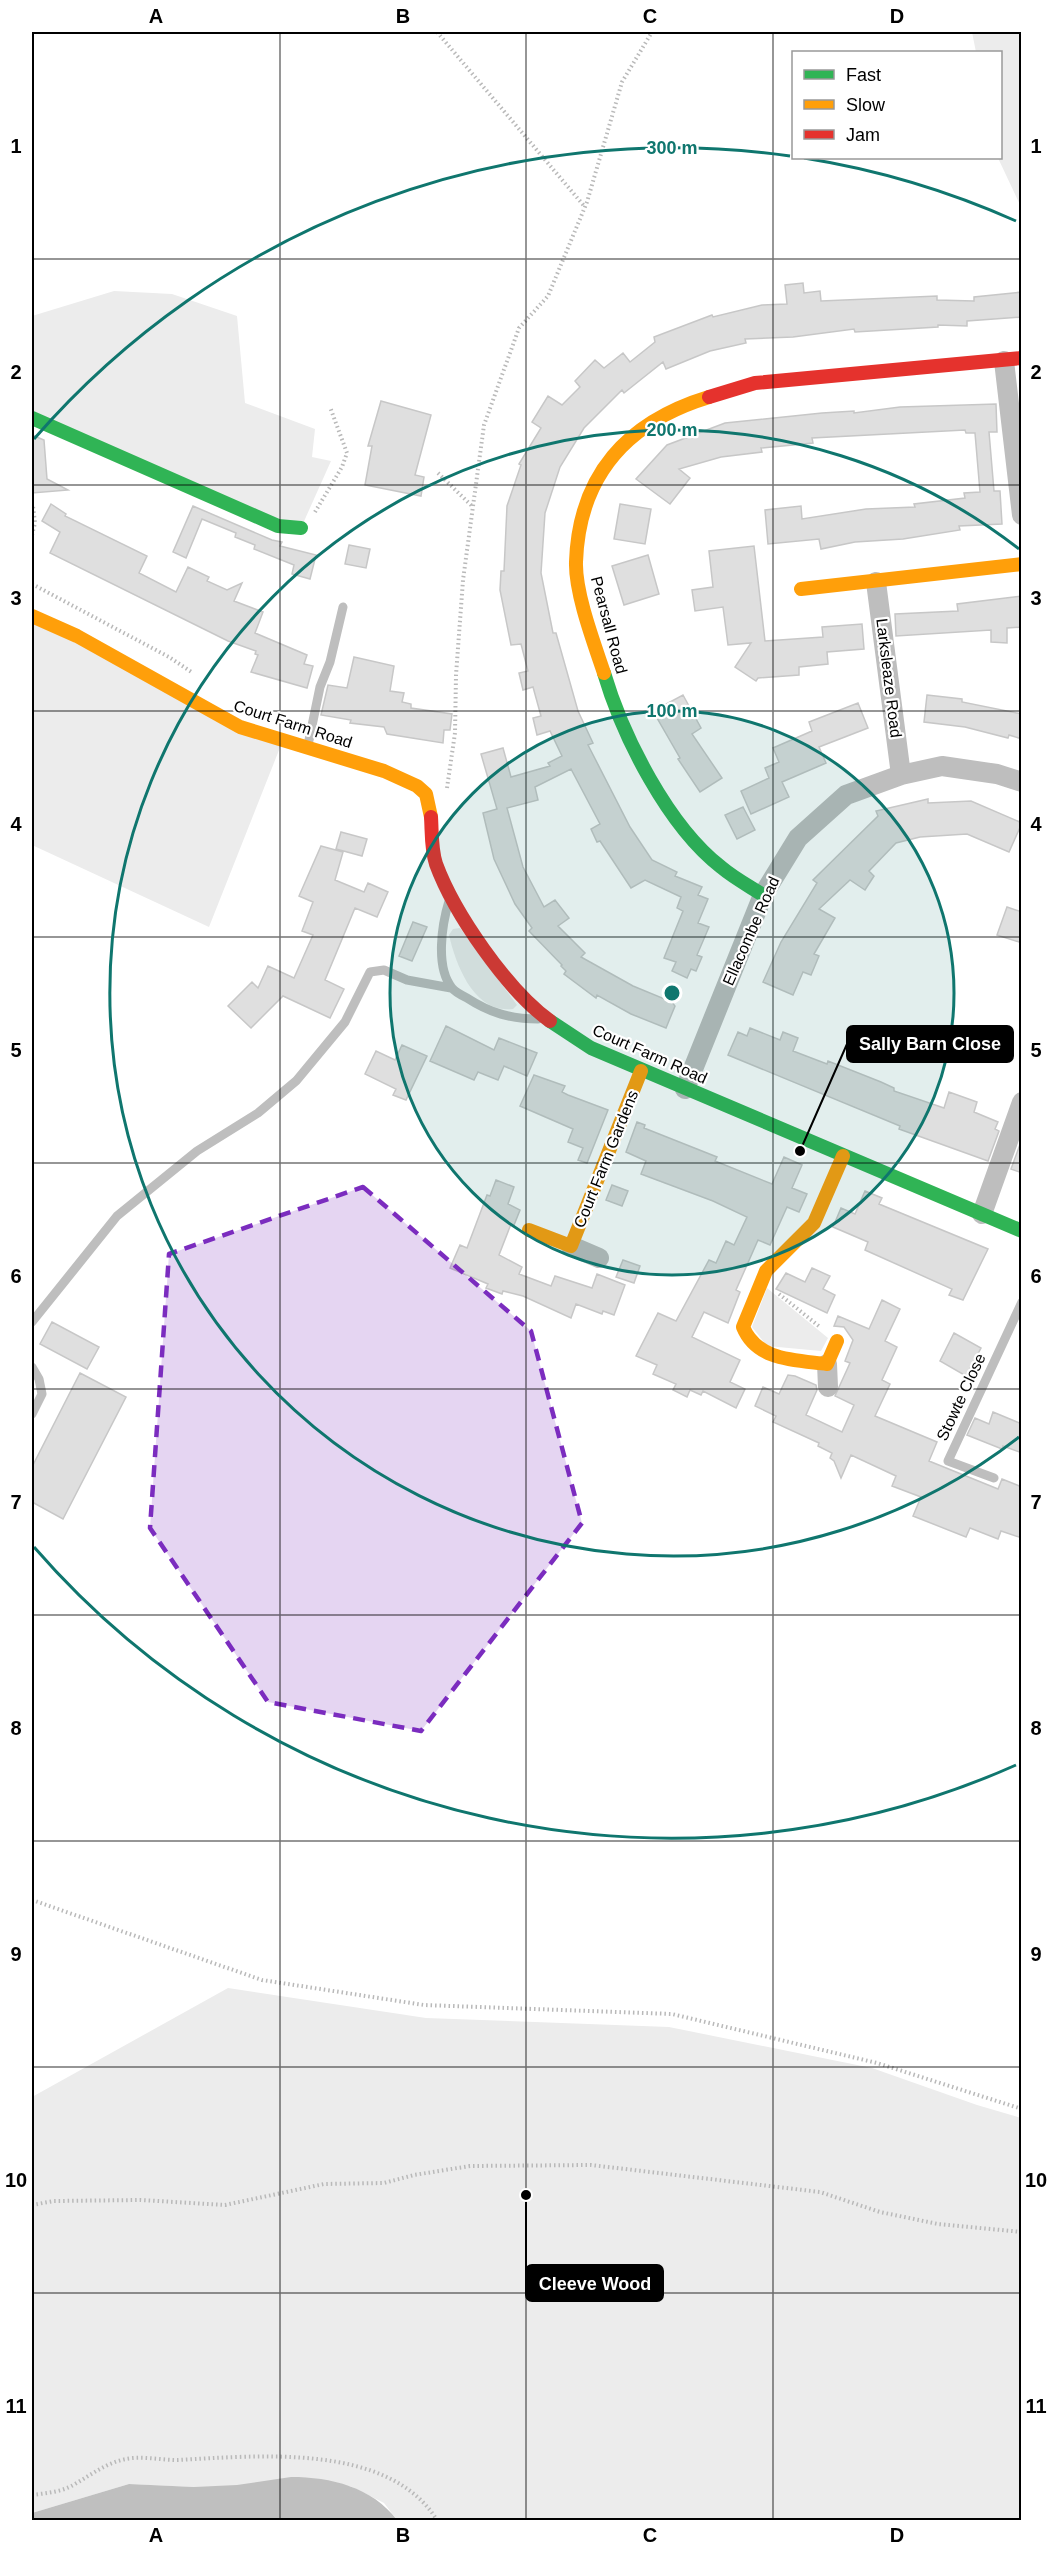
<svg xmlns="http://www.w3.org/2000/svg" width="1053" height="2552" viewBox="0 0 1053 2552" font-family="Helvetica,sans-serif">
<rect width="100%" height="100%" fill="#fff"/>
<path fill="#ececec" d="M972 32H1021V207L998 158H1000V52H976Z
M114 291 172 294 237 316 245 403 315 429 312 457 331 461 301 528 32 420V316Z
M32 617 283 740 209 927 32 845Z
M460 928 517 1005 513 1009C474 1014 456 965 449 935L453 929Z
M767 1288 828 1338 821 1351 767 1346 752 1327Z
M228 1988 426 2018 669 2027 872 2068 977 2105 1021 2118V2520H397L384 2503 350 2486 194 2487 129 2484 32 2513V2097Z"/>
<path fill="#bfbfbf" d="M291 2477C331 2477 372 2487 397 2520H32V2513L129 2484 194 2487 237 2485Z"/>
<path fill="#dfdfdf" stroke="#c7c7c7" stroke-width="1.5" d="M803 283 804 293 820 291 821 301 937 296V300L974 301V297L1022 292V317L967 321V326L938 325V327L855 332 854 329 793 337 745 339 746 343 710 351 666 369 663 362 624 393 622 390 584 428 560 467 545 513 541 573 553 633H556L578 711 593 743 588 745 630 827 652 860 677 872 675 876 702 887 698 895 708 899 698 923 709 927 697 955 702 957 696 971 691 969 687 978 672 971 676 962 664 958 683 911 677 908 681 897 645 880 631 888 600 841 597 842 591 829 600 824 571 769 535 787 538 800 507 808 523 867 544 907 555 900 569 918 558 926 585 953 581 957 633 986 672 1002 675 1006 666 1028 631 1014 597 995 596 998 564 974 566 971 561 966 562 965 529 931 532 928 515 904 494 859 483 813 497 809 481 754 503 748 511 777 550 766 548 763 562 756 550 731 537 735 533 718 541 716 533 687 523 690 519 673 528 671 521 644 511 645 500 590 501 571H504L507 506 521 465 519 464 541 428 532 422 548 396 562 405 580 387 575 381 595 360 604 368 623 353 630 362 655 342 654 337 712 315 713 317 762 305 787 304 785 285Z
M381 401 431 415 415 475 424 477 421 496 365 485 372 446H368Z
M996 404 997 432H989L994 491H1000L1002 524 959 526 960 530 903 539 855 542 821 549 819 539 768 544 765 510 801 506 802 519 866 509 915 507 914 504 965 498 964 493 980 492 975 433H966L965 430 812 438 813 443 761 448 762 452 721 457 679 469 690 478 670 504 636 479 667 445 725 423 822 413 854 411V413L900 407Z
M32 435 44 440 47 479 68 490 32 493Z
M51 504 66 514 65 516 147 556 139 573 176 592 188 567 209 577 207 581 227 590 242 583 234 601 263 612 255 633 307 655 304 664 313 666 307 688 251 672 258 655 255 654 256 651 228 641 50 553 60 532 42 521Z
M620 504 651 509 645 544 614 539Z
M193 506 272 540 282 542 280 546 316 555 310 579 292 574 294 565 254 549 255 545 235 537 236 533 202 519 186 558 173 552Z
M349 545 370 549 366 568 345 564Z
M754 546 765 641 823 637 822 627 862 624 864 649 827 652 828 664 799 667V675L758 678 756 681 735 667 751 643 728 645 723 607 695 611 692 590 713 587 709 551Z
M648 555 659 594 624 605 612 566Z
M1022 596V627L1007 628V643L991 642V630L896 636 895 614 958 611 957 604Z
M354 657 394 666 390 691 404 693 402 702 411 704V708L452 714 450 730H444L443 743 387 734 384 727 350 723 351 720 321 715 328 685 347 688Z
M683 695 701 728 692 734 722 778 700 792 678 759 680 758 653 711Z
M927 695 962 699V702L1022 714V739L1009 735 1008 738 965 727 924 722Z
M858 703 868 728 819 747 826 763 782 782 789 797 751 814 741 791 769 778 765 768 779 762 773 748 812 731 809 722Z
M928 799V803L971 801 1022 823 1009 852 967 834 920 837 896 843 869 871 874 876 865 890 850 880 819 909 835 918 814 954 819 956 811 975 803 972 793 995 763 982 781 942 817 883 813 880 878 816 876 811Z
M743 807 755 830 737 839 725 815Z
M341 832 367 839 362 856 336 849Z
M321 846 343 852 335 880 364 892 368 883 388 892 377 917 355 908 325 980 344 989 330 1018 283 996 251 1028 228 1006 252 982 258 988 268 966 294 978 313 935 302 931 313 902 299 896Z
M1007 907 1022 912V943L997 935Z
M413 922 427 927 412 961 399 956Z
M446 1026 494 1050 499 1038 537 1053 527 1076 504 1066 498 1080 478 1072 474 1080 430 1061Z
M750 1028 780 1040 783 1032 798 1038 793 1051 827 1064 828 1061 881 1082 894 1088V1091L944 1108 949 1092 977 1102 974 1112 998 1122 995 1129 999 1131 988 1161 899 1129 900 1126 728 1055 738 1032 747 1036Z
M402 1045 427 1056 406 1100 393 1095 396 1089 365 1074 376 1051 395 1060Z
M534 1075 565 1086 562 1092 568 1095 608 1110 587 1163 578 1160 583 1148 568 1142 573 1129 520 1106Z
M637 1122 645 1125 644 1128 717 1157 715 1161 772 1184 784 1157 802 1165 792 1188 807 1194 799 1212 787 1207 770 1245 758 1240 736 1290 740 1292 728 1323 704 1312 692 1337 740 1360 730 1382 745 1389 736 1408 703 1391 701 1395 690 1390 687 1397 673 1390 676 1384 653 1374 657 1365 636 1356 658 1313 676 1321 709 1260 716 1263 726 1241 734 1245 747 1217 713 1201 641 1174 646 1161 626 1152Z
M1022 1139V1173L1011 1169Z
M496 1180 514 1187 508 1204 520 1210 514 1225 511 1224 499 1255 522 1267 519 1274 551 1286 555 1276 592 1288 597 1274 625 1285 614 1315 603 1311 602 1314 576 1304 571 1318 523 1296 503 1291 502 1294 486 1288 488 1284 450 1268 460 1245 467 1248 487 1195 490 1196Z
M612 1185 628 1191 622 1206 606 1200Z
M865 1191 882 1198 879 1204 988 1249 963 1300 949 1295 952 1289 865 1250 868 1242 833 1227 841 1208 855 1214Z
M623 1260 640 1266 634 1283 616 1277Z
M812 1268 830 1276 823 1289 835 1295 827 1313 776 1289 786 1273 805 1282Z
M882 1300 900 1309 885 1341 897 1347 882 1380 890 1384 875 1416 937 1442 929 1461 998 1489 1002 1479 1022 1487V1538L1001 1531 998 1539 970 1528 966 1537 913 1516 921 1497 892 1486 896 1476 851 1455 841 1478 834 1461 830 1458 832 1453 818 1446 819 1443 773 1422 776 1416 755 1406 763 1387 779 1394 788 1375 795 1376 816 1385 817 1390 806 1415 842 1432 854 1405 835 1396 850 1363 845 1361 853 1340 844 1327 834 1326 838 1316 869 1329Z
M52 1322 99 1347 87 1369 40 1344Z
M954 1333 981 1348 966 1376 940 1361Z
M80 1373 126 1397 63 1519 32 1502V1467Z
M993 1412 1022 1424V1453L1003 1446 1002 1449 967 1435 975 1418 989 1424Z"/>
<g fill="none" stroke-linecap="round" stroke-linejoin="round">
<path stroke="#b9b9b9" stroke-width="4" stroke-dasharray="1.5 3" stroke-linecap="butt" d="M437 32 585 207
M438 473 473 507
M315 512 342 467 347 453 330 407
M32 535 35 523 33 506
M32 584 169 657 193 673
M447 788 455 733 456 675 463 580 484 425 519 328 548 296 587 202 622 82 652 32
M779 1294 820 1327
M32 1900 262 1980 424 2005 672 2014 877 2063 1022 2109
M32 2205 54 2201 141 2200 225 2205 324 2184 384 2183 414 2175 470 2166 591 2165 820 2192 880 2212 938 2224 1022 2232
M32 2495C47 2493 62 2492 75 2484 94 2473 110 2460 133 2458 148 2457 163 2460 178 2460 258 2456 388 2442 437 2520"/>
<path stroke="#bebebe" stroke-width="9" d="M308 745 320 687 330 662 343 607
M449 901C442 924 435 967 452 988 455 992 463 996 467 998 490 1013 511 1019 538 1019
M32 1322 117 1216 197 1151 258 1113 296 1081 345 1022 370 972 384 970 407 980 451 988
M32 1367 39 1379 42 1394 32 1414
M994 1478 948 1461 1022 1302"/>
<path stroke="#bebebe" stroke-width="20" d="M1004 361 1022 515
M876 582 901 775
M685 1089 763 895 798 838 846 795 901 775 942 766 997 774 1022 782
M982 1214 1022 1102
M571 1246 599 1258
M827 1364 828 1387"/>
<path stroke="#30b455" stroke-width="14" d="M32 418 278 526 301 528
M604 673C623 737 668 826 721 867 734 878 749 886 763 895
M550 1021 591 1048 1022 1231"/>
<path stroke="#ff9f0a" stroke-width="14" d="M801 589 1022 564
M32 616 77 636 240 727 384 771 417 786 426 794 431 817
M604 673C594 643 575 593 576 562 579 475 627 422 709 397
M529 1230 571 1246 641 1071
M837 1341 827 1364C795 1360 757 1361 743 1327L766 1271 814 1223 843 1156"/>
<path stroke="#e5322d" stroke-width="14" d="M709 397 755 383 1022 358
M431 817C432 832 431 849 436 864 454 913 507 990 550 1021"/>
</g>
<path fill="#7b2cbf" fill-opacity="0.2" stroke="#7b2cbf" stroke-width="4.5" stroke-dasharray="12 8" stroke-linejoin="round" d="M363 1187 531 1331 582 1523 421 1731 268 1702 150 1528 169 1254Z"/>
<path fill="none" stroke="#000" stroke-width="1.5" stroke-opacity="0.55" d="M280 32V2520M526 32V2520M773 32V2520M32 259H1022M32 485H1022M32 711H1022M32 937H1022M32 1163H1022M32 1389H1022M32 1615H1022M32 1841H1022M32 2067H1022M32 2293H1022"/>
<circle cx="672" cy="993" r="282" fill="#0f766e" fill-opacity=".12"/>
<g fill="none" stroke="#0f766e" stroke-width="3">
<circle cx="672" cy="993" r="282"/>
<path d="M1019 1437A563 563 0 1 1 1019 549"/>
<path d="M1016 1765A845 845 0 0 1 34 1547M34 439A845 845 0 0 1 790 156M804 158A845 845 0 0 1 1016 221"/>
</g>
<g text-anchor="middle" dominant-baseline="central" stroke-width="4.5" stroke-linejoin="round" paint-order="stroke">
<g font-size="16" fill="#000" stroke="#fff">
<text transform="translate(609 625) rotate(75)">Pearsall Road</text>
<text transform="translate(889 678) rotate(83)">Larksleaze Road</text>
<text transform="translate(293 724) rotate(18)">Court Farm Road</text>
<text transform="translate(751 931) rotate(-66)">Ellacombe Road</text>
<text transform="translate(650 1054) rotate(24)">Court Farm Road</text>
<text transform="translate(606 1159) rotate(-68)">Court Farm Gardens</text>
<text transform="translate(961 1397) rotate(-65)">Stowte Close</text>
</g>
</g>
<circle cx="672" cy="993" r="9" fill="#0f766e" stroke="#fff" stroke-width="3"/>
<g font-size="18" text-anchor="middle" font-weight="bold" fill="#0f766e" stroke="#fff" stroke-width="4.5" stroke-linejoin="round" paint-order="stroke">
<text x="672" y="154">300 m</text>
<text x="672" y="436">200 m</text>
<text x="672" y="717">100 m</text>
</g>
<path fill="none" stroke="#000" stroke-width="2" d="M800 1151L847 1044M526 2195L526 2283"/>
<g fill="#000" stroke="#fff" stroke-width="2">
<circle cx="800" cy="1151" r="6"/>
<circle cx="526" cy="2195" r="6"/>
</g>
<g fill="#000" stroke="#000" stroke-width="2">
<rect x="847" y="1026" width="166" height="36" rx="6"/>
<rect x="526" y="2265" width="137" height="36" rx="6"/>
</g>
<g font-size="18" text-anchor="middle" font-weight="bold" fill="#fff">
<text x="930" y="1050">Sally Barn Close</text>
<text x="595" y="2290">Cleeve Wood</text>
</g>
<rect width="1053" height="2552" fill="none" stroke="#ffffff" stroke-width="66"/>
<rect x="792" y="51" width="210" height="108" fill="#ffffff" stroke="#999999" stroke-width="1.5"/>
<rect x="804" y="70" width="30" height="9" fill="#30b455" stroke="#999999" stroke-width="1.5"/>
<text x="846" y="81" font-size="18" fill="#000000">Fast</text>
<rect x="804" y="100" width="30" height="9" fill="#ff9f0a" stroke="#999999" stroke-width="1.5"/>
<text x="846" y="111" font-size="18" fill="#000000">Slow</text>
<rect x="804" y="130" width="30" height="9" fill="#e5322d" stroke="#999999" stroke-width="1.5"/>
<text x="846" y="141" font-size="18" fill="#000000">Jam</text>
<rect x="33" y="33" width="987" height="2486" fill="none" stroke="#000" stroke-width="2"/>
<g font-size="20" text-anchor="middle" font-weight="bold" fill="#000">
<text x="156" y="23">A</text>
<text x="403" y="23">B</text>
<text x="650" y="23">C</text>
<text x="897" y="23">D</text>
<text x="16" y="153">1</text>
<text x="1036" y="153">1</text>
<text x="16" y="379">2</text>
<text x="1036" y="379">2</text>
<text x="16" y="605">3</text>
<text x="1036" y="605">3</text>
<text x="16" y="831">4</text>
<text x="1036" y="831">4</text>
<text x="16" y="1057">5</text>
<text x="1036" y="1057">5</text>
<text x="16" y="1283">6</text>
<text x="1036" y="1283">6</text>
<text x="16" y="1509">7</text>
<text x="1036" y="1509">7</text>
<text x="16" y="1735">8</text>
<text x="1036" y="1735">8</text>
<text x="16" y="1961">9</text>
<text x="1036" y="1961">9</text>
<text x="16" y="2187">10</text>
<text x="1036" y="2187">10</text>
<text x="16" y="2413">11</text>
<text x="1036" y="2413">11</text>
<text x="156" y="2542">A</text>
<text x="403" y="2542">B</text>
<text x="650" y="2542">C</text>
<text x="897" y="2542">D</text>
</g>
</svg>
